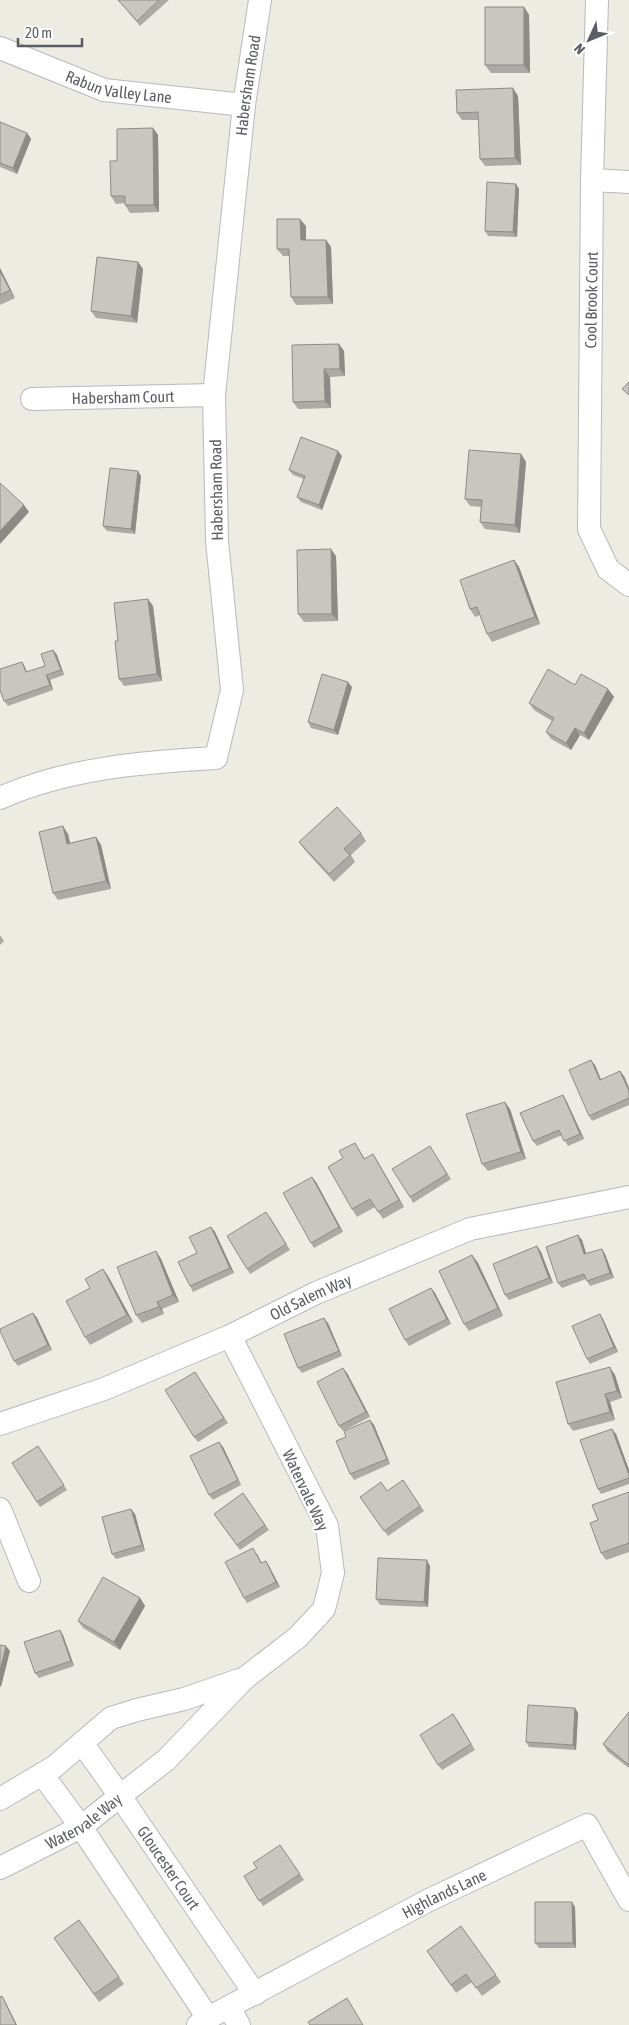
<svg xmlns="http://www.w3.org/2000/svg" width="629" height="2025" viewBox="0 0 629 2025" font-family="'Asap Condensed',sans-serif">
<rect width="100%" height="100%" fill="#edece2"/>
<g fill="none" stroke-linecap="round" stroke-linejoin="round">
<defs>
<g id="minor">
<path d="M597 0 592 180 589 529 608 569 629 585"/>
<path id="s1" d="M0 48 104 90 244 105"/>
<path d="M592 180 629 182"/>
<path id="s2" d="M32 399 214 395"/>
<path id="s3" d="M0 798C68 768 143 762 216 758L232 690 217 541 214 395 244 105 260 0"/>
<path id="s4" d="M0 1424 104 1389 230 1336 316 1293 470 1229 629 1197"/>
<path d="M0 1509 29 1581"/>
<path id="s5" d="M82 1743 120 1796 255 1994"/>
<path d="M42 1774 81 1827 208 2018"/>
<path d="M0 1799 54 1767 111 1718 137 1710 184 1699 239 1680"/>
<path id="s6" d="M0 1868 81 1827 120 1796 166 1760 245 1678 298 1637 324 1609 333 1573 327 1526 230 1336"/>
<path d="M229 2007 239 2025"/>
<path id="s7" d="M198 2025 208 2018 427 1901 587 1825 629 1900"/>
</g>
</defs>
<use href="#minor" stroke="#b7b9be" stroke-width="24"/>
<use href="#minor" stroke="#fff" stroke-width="22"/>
</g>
<path fill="#acaaa4" d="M118 0H169L140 26Z
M524 7 529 15 530 73H491L485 65Z
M518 96 521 165 485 166 480 159 479 120H462L457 113Z
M0 122 27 133 31 139 17 174 0 167Z
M153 128 158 135 159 212 130 213 125 205V203L116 204 111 196 117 161Z
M516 184 519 189 517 237 488 236 485 231Z
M306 226V240H326L331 247 333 304 296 305 291 297 290 256H283L277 249Z
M138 262 143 269 137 323 96 318 91 311Z
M0 268 15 298 0 305Z
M339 344 344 351 345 376 330 377 331 408 298 409 293 402Z
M521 454 526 462 520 533 485 529 480 522 481 507 470 506 465 499Z
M342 456 322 510 301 502 297 497 304 479 293 475 289 470Z
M141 476 135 534 107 531 103 526Z
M336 556 338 621 304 622 298 614Z
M514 560 519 567 540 624 492 642 487 634 480 615 475 617 470 609Z
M148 599 153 606 162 681 124 686 119 679 118 641Z
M53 650 57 655 64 675 50 680 53 690 8 706 4 701 22 662 25 667 27 672 45 666Z
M575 685 608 689 614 697 589 740 580 735 571 750 551 739 546 732 552 721 534 710 529 703Z
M352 687 338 735 311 728 308 722Z
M361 833 366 841 351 855 355 862 334 882 304 849 299 842Z
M68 834 70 843 96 837 101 845 111 889 58 900 53 893Z
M0 935 4 941 0 945Z
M595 1065 601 1079 624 1076 629 1088V1105L592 1121 589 1116Z
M563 1095 566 1100 584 1139 568 1146 562 1135 537 1146 533 1141Z
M510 1109 526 1159 488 1171 482 1164Z
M355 1143 365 1159 373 1154 378 1162 404 1207 383 1219 375 1207 357 1217 352 1209 343 1158Z
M433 1151 451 1179 413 1203 410 1197Z
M312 1177 316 1182 343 1232 314 1248 311 1243Z
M270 1217 290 1250 250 1274 247 1269Z
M211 1227 215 1232 234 1273 193 1292 190 1286 197 1253Z
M578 1235 582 1240 586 1254 602 1249 605 1254 614 1278 590 1286 586 1279 562 1288 558 1283Z
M537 1246 541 1252 553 1283 509 1300 505 1295Z
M156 1251 161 1259 179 1302 162 1309 164 1314 142 1323 136 1315Z
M472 1255 478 1263 503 1316 469 1331 464 1324Z
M103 1269 108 1276 133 1322 90 1345 85 1337 90 1288Z
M431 1288 435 1293 451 1324 409 1346 405 1340Z
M33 1313 37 1318 52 1350 18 1366 14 1361Z
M600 1314 603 1319 618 1352 590 1364 587 1359Z
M328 1323 342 1356 302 1373 298 1368Z
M195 1372 228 1423 198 1442 194 1437Z
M347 1373 370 1417 343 1431 339 1426Z
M615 1375 622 1398 610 1402 615 1420 573 1431 568 1424Z
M370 1420 374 1425 390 1464 354 1480 350 1474 346 1437Z
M616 1434 629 1470V1484L601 1494 598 1489Z
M38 1446 67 1490 40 1507 12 1463Z
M223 1447 241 1485 213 1500 209 1495Z
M403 1480 424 1511 388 1536 360 1497 387 1491Z
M629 1492V1552L606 1560 601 1553Z
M243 1493 269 1530 240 1550 214 1514Z
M135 1514 145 1551 116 1559 112 1554Z
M257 1553 262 1563 269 1566 280 1587 247 1603 244 1598Z
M430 1566 428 1607 380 1605 376 1599Z
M140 1598 145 1606 120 1650 83 1628 78 1621Z
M63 1635 74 1666 39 1678 35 1673Z
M575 1708 578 1713 576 1750 529 1747 526 1742Z
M629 1712V1768L608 1752 603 1744Z
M457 1719 475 1750 442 1770 438 1765Z
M280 1845 304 1880 263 1906 244 1876 257 1868Z
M575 1907 576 1948H539L535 1943Z
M79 1920 124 1984 99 2002 54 1938Z
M461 1926 501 1982 482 1996 472 1982 456 1993 427 1951Z"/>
<path fill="#8c8b86" d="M524 7 529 15 530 73 524 65Z
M513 88 518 96 521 165 515 158Z
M153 128 158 135 159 212 154 205Z
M27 133 31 139 17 174 13 168Z
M516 184 519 189 517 237 513 232Z
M300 219 306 226V248L301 240Z
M326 240 331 247 333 304 328 297Z
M138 262 143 269 137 323 131 316Z
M0 268 15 298 10 290 0 271Z
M339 344 344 351 345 376 340 369Z
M324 369 330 377 331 408 325 401Z
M338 451 342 456 322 510 319 505Z
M521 454 526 462 520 533 515 525Z
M138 471 141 476 135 534 131 529Z
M24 505 29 512 0 544V531Z
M331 549 336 556 338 621 332 614Z
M514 560 519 567 540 624 535 617Z
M148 599 153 606 162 681 157 674Z
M53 650 57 655 64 675 61 670Z
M22 662 25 667 29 678 26 672Z
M46 675 50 680 53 690 50 685Z
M348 682 352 687 338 735 334 730Z
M608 689 614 697 589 740 584 733Z
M575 728 580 735 571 750 566 743Z
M63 826 68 834 72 851 67 844Z
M96 837 101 845 111 889 106 881Z
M591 1060 595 1065 603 1085 600 1080Z
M620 1071 624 1076 629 1088V1091Z
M563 1095 566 1100 584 1139 580 1134Z
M505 1102 510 1109 526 1159 521 1152Z
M373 1154 378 1162 404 1207 399 1200Z
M312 1177 316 1182 343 1232 339 1227Z
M211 1227 215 1232 234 1273 230 1268Z
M578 1235 582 1240 588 1259 584 1254Z
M537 1246 541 1252 553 1283 549 1278Z
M602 1249 605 1254 614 1278 610 1273Z
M156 1251 161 1259 179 1302 173 1295Z
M472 1255 478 1263 503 1316 498 1308Z
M103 1269 108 1276 133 1322 127 1315Z
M431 1288 435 1293 451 1324 447 1319Z
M157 1302 162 1309 164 1314 159 1307Z
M33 1313 37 1318 52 1350 48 1345Z
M600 1314 603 1319 618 1352 614 1347Z
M324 1318 328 1323 342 1356 339 1351Z
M610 1367 615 1375 622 1398 617 1391Z
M343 1368 347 1373 370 1417 366 1412Z
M605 1394 610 1402 615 1420 610 1412Z
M370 1420 374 1425 390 1464 387 1459Z
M612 1429 616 1434 629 1470V1475Z
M219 1442 223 1447 241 1485 238 1480Z
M131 1509 135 1514 145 1551 142 1545Z
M427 1560 430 1566 428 1607 424 1602Z
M266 1561 269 1566 280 1587 276 1582Z
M140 1598 145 1606 120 1650 114 1642Z
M60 1630 63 1635 74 1666 71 1661Z
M6 1646 10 1651 1 1687 0 1686V1671Z
M575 1708 578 1713 576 1750 573 1745Z
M572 1902 575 1907 576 1948 573 1943Z
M2 1996 5 2001 17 2025H16Z"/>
<path fill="#c8c6bf" stroke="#8c8b86" d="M118 0H159L137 21Z
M485 7H524V65H485Z
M513 88 515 158 480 159 478 112 457 113 456 90Z
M0 122 27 133 13 168 0 163Z
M153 128 154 205H125V196H111L110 161H117V129Z
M487 182 516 184 513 232 485 231Z
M277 219H300L301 240H326L328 297H291L289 249H277Z
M97 257 138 262 131 316 91 311Z
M0 271 10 290 0 295Z
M339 344 340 369H324L325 401 293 402 292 345Z
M629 382V395L622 389Z
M301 437 338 451 319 505 297 497 305 476 289 470Z
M469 450 521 454 515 525 480 522 482 500 465 499Z
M110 468 138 471 131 529 103 526Z
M0 483 24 505 0 531Z
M331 549 332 614H298L297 550Z
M514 560 535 617 487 634 477 607 470 609 460 580Z
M148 599 157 674 119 679 115 641H118L114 603Z
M53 650 61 670 46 675 50 685 4 701 0 690V669L22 662 26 672 45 666 41 654Z
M548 669 575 685 581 674 608 689 584 733 575 728 566 743 546 732 554 718 529 703Z
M322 674 348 682 334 730 308 722Z
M337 807 361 833 344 849 350 855 329 874 299 842Z
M63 826 67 844 96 837 106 881 53 893 39 832Z
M591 1060 600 1080 620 1071 629 1091V1098L589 1116 569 1070Z
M563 1095 580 1134 564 1141 559 1130 533 1141 520 1113Z
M505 1102 521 1152 482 1164 466 1114Z
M355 1143 364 1159 373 1154 399 1200 378 1212 370 1199 352 1209 328 1167 343 1158 339 1151Z
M430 1146 447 1174 410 1197 392 1169Z
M312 1177 339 1227 311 1243 283 1193Z
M266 1212 286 1244 247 1269 227 1236Z
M211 1227 230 1268 190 1286 178 1262 197 1253 189 1237Z
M578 1235 584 1254 602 1249 610 1273 587 1281 584 1274 558 1283 546 1247Z
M537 1246 549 1278 505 1295 493 1264Z
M156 1251 173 1295 157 1302 159 1307 136 1315 117 1267Z
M472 1255 498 1308 464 1324 439 1271Z
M103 1269 127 1315 85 1337 66 1301 90 1288 85 1279Z
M431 1288 447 1319 405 1340 389 1309Z
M33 1313 48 1345 14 1361 0 1331V1329Z
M600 1314 614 1347 587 1359 572 1326Z
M324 1318 339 1351 298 1368 284 1334Z
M610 1367 617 1391 605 1394 610 1412 568 1424 556 1382Z
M343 1368 366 1412 339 1426 317 1382Z
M195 1372 224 1418 194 1437 165 1390Z
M370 1420 387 1459 350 1474 336 1441 346 1437 344 1431Z
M612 1429 629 1475V1478L598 1489 580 1440Z
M219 1442 238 1480 209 1495 190 1456Z
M38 1446 64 1485 37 1502 12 1463Z
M403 1480 420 1506 384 1531 360 1497 381 1482 387 1491Z
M629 1492V1543L601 1553 590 1523 598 1520 592 1505Z
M243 1493 265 1525 237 1545 214 1514Z
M131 1509 142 1545 112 1554 102 1517Z
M253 1548 261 1563 266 1561 276 1582 244 1598 225 1562Z
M378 1558 427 1560 424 1602 376 1599Z
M103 1577 140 1598 114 1642 78 1621Z
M60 1630 71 1661 35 1673 24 1642Z
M0 1645 6 1646 0 1671Z
M528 1705 575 1708 573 1745 526 1742Z
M629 1712V1765L603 1744Z
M453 1714 471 1744 438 1765 420 1735Z
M280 1845 300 1874 259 1901 244 1876 257 1868 253 1863Z
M535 1902H572L573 1943H535Z
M79 1920 119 1977 94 1994 54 1938Z
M461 1926 496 1975 476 1988 466 1974 451 1985 427 1951Z
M2 1996 16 2025H0V1997Z
M347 1998 363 2025H310L308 2022Z"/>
<g text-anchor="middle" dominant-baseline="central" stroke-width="4.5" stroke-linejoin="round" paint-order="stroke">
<g font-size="16" fill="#5a5d63" stroke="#fff">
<text stroke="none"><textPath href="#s1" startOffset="126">Rabun Valley Lane</textPath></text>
<text stroke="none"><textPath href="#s3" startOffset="898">Habersham Road</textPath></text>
<text transform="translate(591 300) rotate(-89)">Cool Brook Court</text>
<text stroke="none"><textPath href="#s2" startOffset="91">Habersham Court</textPath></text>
<text transform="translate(216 490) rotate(-91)">Habersham Road</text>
<text stroke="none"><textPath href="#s4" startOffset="336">Old Salem Way</textPath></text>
<text transform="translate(306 1490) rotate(65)">Watervale Way</text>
<text stroke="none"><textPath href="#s6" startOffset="96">Watervale Way</textPath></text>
<text stroke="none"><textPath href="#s5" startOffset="152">Gloucester Court</textPath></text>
<text stroke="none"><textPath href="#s7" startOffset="279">Highlands Lane</textPath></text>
</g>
</g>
<g transform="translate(589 40) rotate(226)" stroke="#ffffff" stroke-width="4" paint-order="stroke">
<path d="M0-4L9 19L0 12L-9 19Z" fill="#5a5d63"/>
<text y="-8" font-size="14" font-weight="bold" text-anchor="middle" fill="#5a5d63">N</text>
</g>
<path d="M18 38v8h64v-8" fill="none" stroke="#5a5d63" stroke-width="2.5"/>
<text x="25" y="38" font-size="15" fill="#5a5d63" stroke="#ffffff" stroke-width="4" paint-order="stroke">20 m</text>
</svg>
